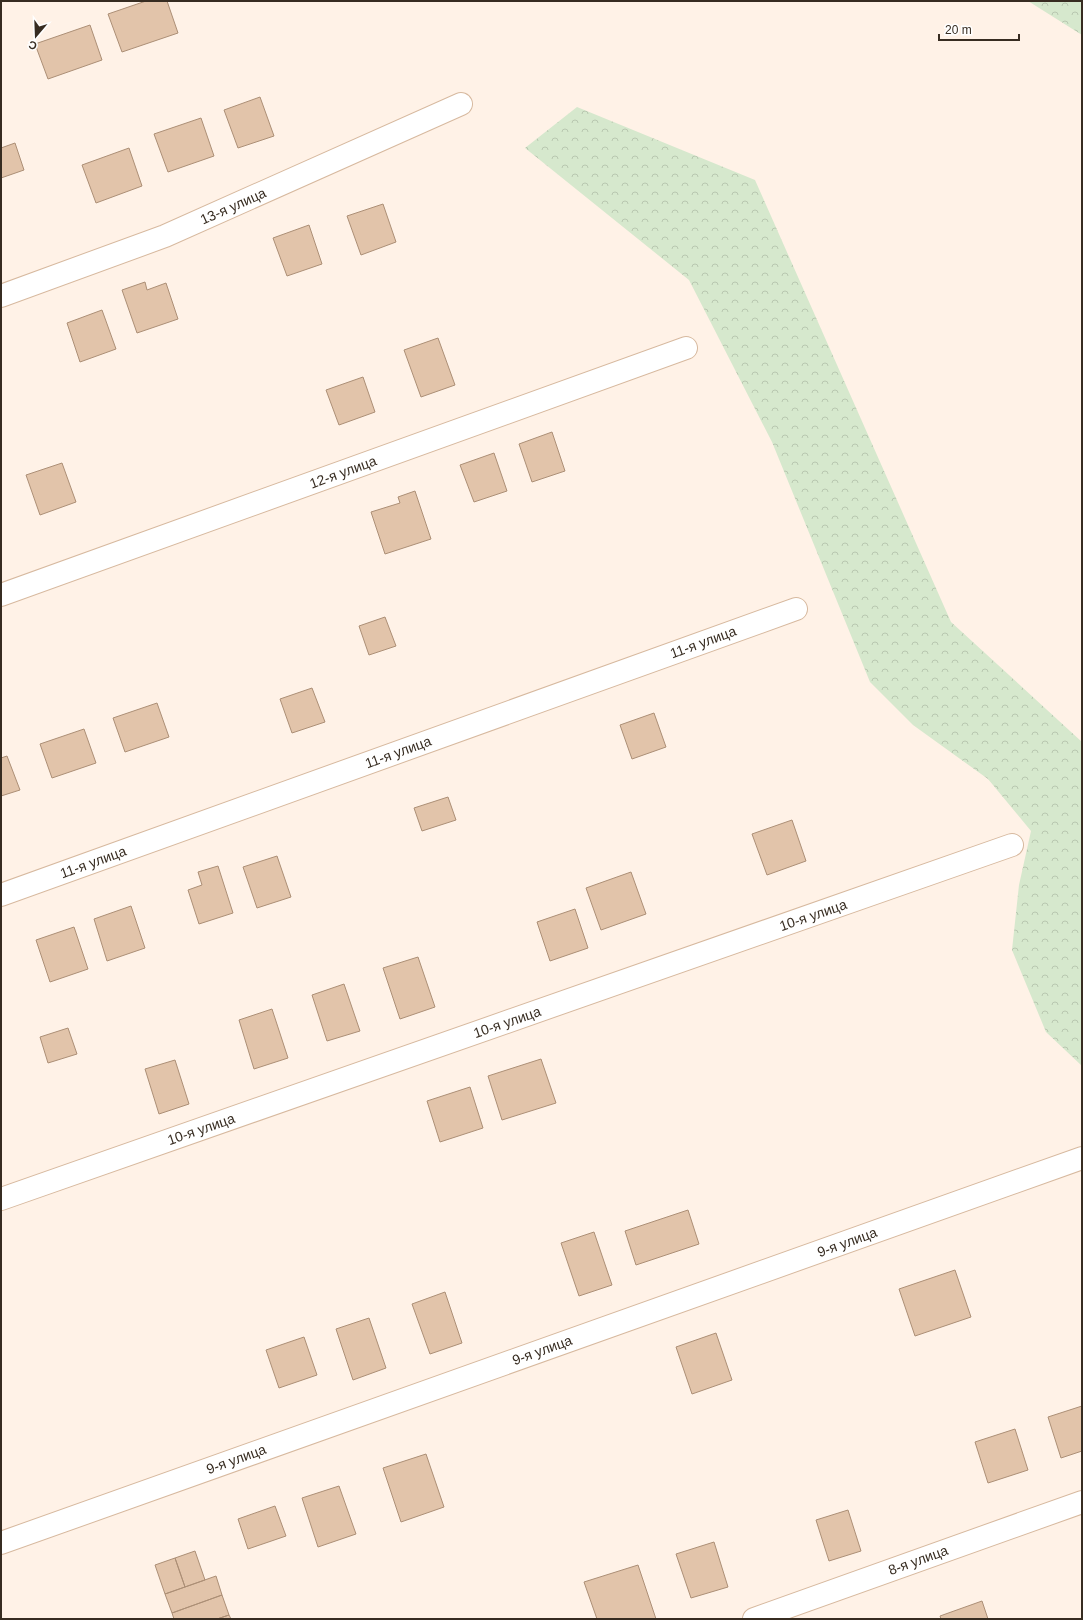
<svg xmlns="http://www.w3.org/2000/svg" width="1083" height="1620" viewBox="0 0 1083 1620" font-family="Arial,sans-serif">
<defs>
<pattern id="forest-crowns" width="20" height="18" patternUnits="userSpaceOnUse"><rect width="20" height="18" fill="#d6e8cd"/><path d="M2 6a3 3 0 1 1 6 0M12 15a3 3 0 1 1 6 0" fill="none" stroke="#b8c7b0"/></pattern>
</defs>
<rect width="100%" height="100%" fill="#fff2e7"/>
<path fill="url(#forest-crowns)" d="M1028 1H1082V35Z
M577 107 755 180 951 622 1082 742V1066L1046 1032 1012 950 1019 885 1031 831 988 779 913 725 870 682 772 442 689 280 525 148Z"/>
<path fill="#e2c4aa" stroke="#ac8f76" d="M146 1H167L178 33 122 52 108 14Z
M90 25 102 60 48 79 35 44Z
M260 97 274 136 238 148 224 110Z
M201 118 214 156 168 172 154 134Z
M15 143 24 170 1 178V148Z
M129 148 142 186 96 203 82 165Z
M383 204 396 242 361 255 347 216Z
M309 225 322 264 287 276 273 238Z
M145 282 147 290 166 283 178 319 137 333 122 290Z
M102 310 116 349 80 362 67 323Z
M438 338 455 385 421 397 404 350Z
M363 377 375 412 339 425 326 390Z
M552 432 565 471 532 482 519 444Z
M494 453 507 491 474 502 460 465Z
M62 463 76 502 40 515 26 475Z
M415 491 431 539 385 554 371 512 400 503 398 497Z
M385 617 396 646 369 655 359 626Z
M312 688 325 722 292 733 280 699Z
M157 703 169 737 125 752 113 718Z
M654 713 666 747 632 759 620 725Z
M84 729 96 763 52 778 40 744Z
M7 756 20 790 1 796V758Z
M448 797 456 820 422 831 414 808Z
M792 820 806 861 767 875 752 834Z
M277 856 291 897 257 908 243 867Z
M218 866 233 913 199 924 188 890 202 885 198 872Z
M631 872 646 914 601 930 586 888Z
M131 906 145 948 107 961 94 919Z
M575 909 588 948 550 961 537 922Z
M74 927 88 969 50 982 36 940Z
M418 957 435 1007 400 1019 383 968Z
M344 984 360 1031 327 1041 312 995Z
M272 1009 288 1058 254 1069 239 1020Z
M68 1028 77 1054 48 1063 40 1037Z
M541 1059 556 1103 502 1120 488 1076Z
M175 1060 189 1104 159 1114 145 1069Z
M470 1087 483 1128 440 1142 427 1101Z
M688 1210 699 1244 636 1265 625 1231Z
M594 1232 612 1285 579 1296 561 1243Z
M955 1270 971 1317 915 1336 899 1289Z
M445 1292 462 1343 430 1354 412 1304Z
M369 1318 386 1368 353 1380 336 1329Z
M716 1333 732 1380 692 1394 676 1347Z
M304 1337 317 1375 279 1388 266 1350Z
M1082 1406V1451L1061 1458 1048 1417Z
M1015 1429 1028 1470 988 1483 975 1442Z
M426 1454 444 1507 401 1522 383 1468Z
M339 1486 356 1534 318 1547 302 1498Z
M275 1506 286 1536 248 1549 238 1519Z
M848 1510 861 1551 829 1561 816 1520Z
M714 1542 728 1587 691 1598 676 1554Z
M195 1551 205 1580 185 1587 175 1558Z
M175 1558 185 1587 165 1594 155 1565Z
M638 1565 656 1619H597L584 1582Z
M216 1576 222 1595 172 1613 165 1594Z
M222 1595 229 1615 217 1619H174L172 1613Z
M982 1601 988 1619H941L940 1616Z
M229 1615 231 1619H217Z"/>
<g fill="none" stroke-linecap="round" stroke-linejoin="round">
<defs>
<path id="minor" d="M1 296 165 236 461 104
M1 595 686 348
M1 895 796 609
M1 1199 1012 845
M1 1543 1082 1158
M754 1619 1082 1502"/>
</defs>
<use href="#minor" stroke="#d7b99f" stroke-width="24"/>
<use href="#minor" stroke="#fff" stroke-width="22"/>
</g>
<g text-anchor="middle" dominant-baseline="central" stroke-width="4" stroke-linejoin="round" paint-order="stroke">
<g font-size="14" fill="#372c21" stroke="#fff">
<text transform="translate(233 206) rotate(-24)">13-я улица</text>
<text transform="translate(343 472) rotate(-20)">12-я улица</text>
<text transform="translate(703 642) rotate(-20)">11-я улица</text>
<text transform="translate(398 752) rotate(-20)">11-я улица</text>
<text transform="translate(93 862) rotate(-20)">11-я улица</text>
<text transform="translate(813 915) rotate(-19)">10-я улица</text>
<text transform="translate(507 1022) rotate(-19)">10-я улица</text>
<text transform="translate(201 1129) rotate(-19)">10-я улица</text>
<text transform="translate(847 1242) rotate(-20)">9-я улица</text>
<text transform="translate(542 1350) rotate(-20)">9-я улица</text>
<text transform="translate(236 1459) rotate(-20)">9-я улица</text>
<text transform="translate(918 1560) rotate(-20)">8-я улица</text>
</g>
</g>
<rect width="1083" height="1620" fill="none" stroke="#372c21" stroke-width="4"/>
<g transform="translate(36 36) rotate(199)" stroke="#ffffff" stroke-width="3" paint-order="stroke">
<path d="M0-3L7 15L0 10L-7 15Z" fill="#372c21"/>
<text y="-6" font-size="11" font-weight="bold" text-anchor="middle" fill="#372c21">С</text>
</g>
<path d="M939 34v6h80v-6" fill="none" stroke="#372c21" stroke-width="2"/>
<text x="945" y="34" font-size="12" fill="#372c21" stroke="#ffffff" stroke-width="3" paint-order="stroke">20 m</text>
</svg>
